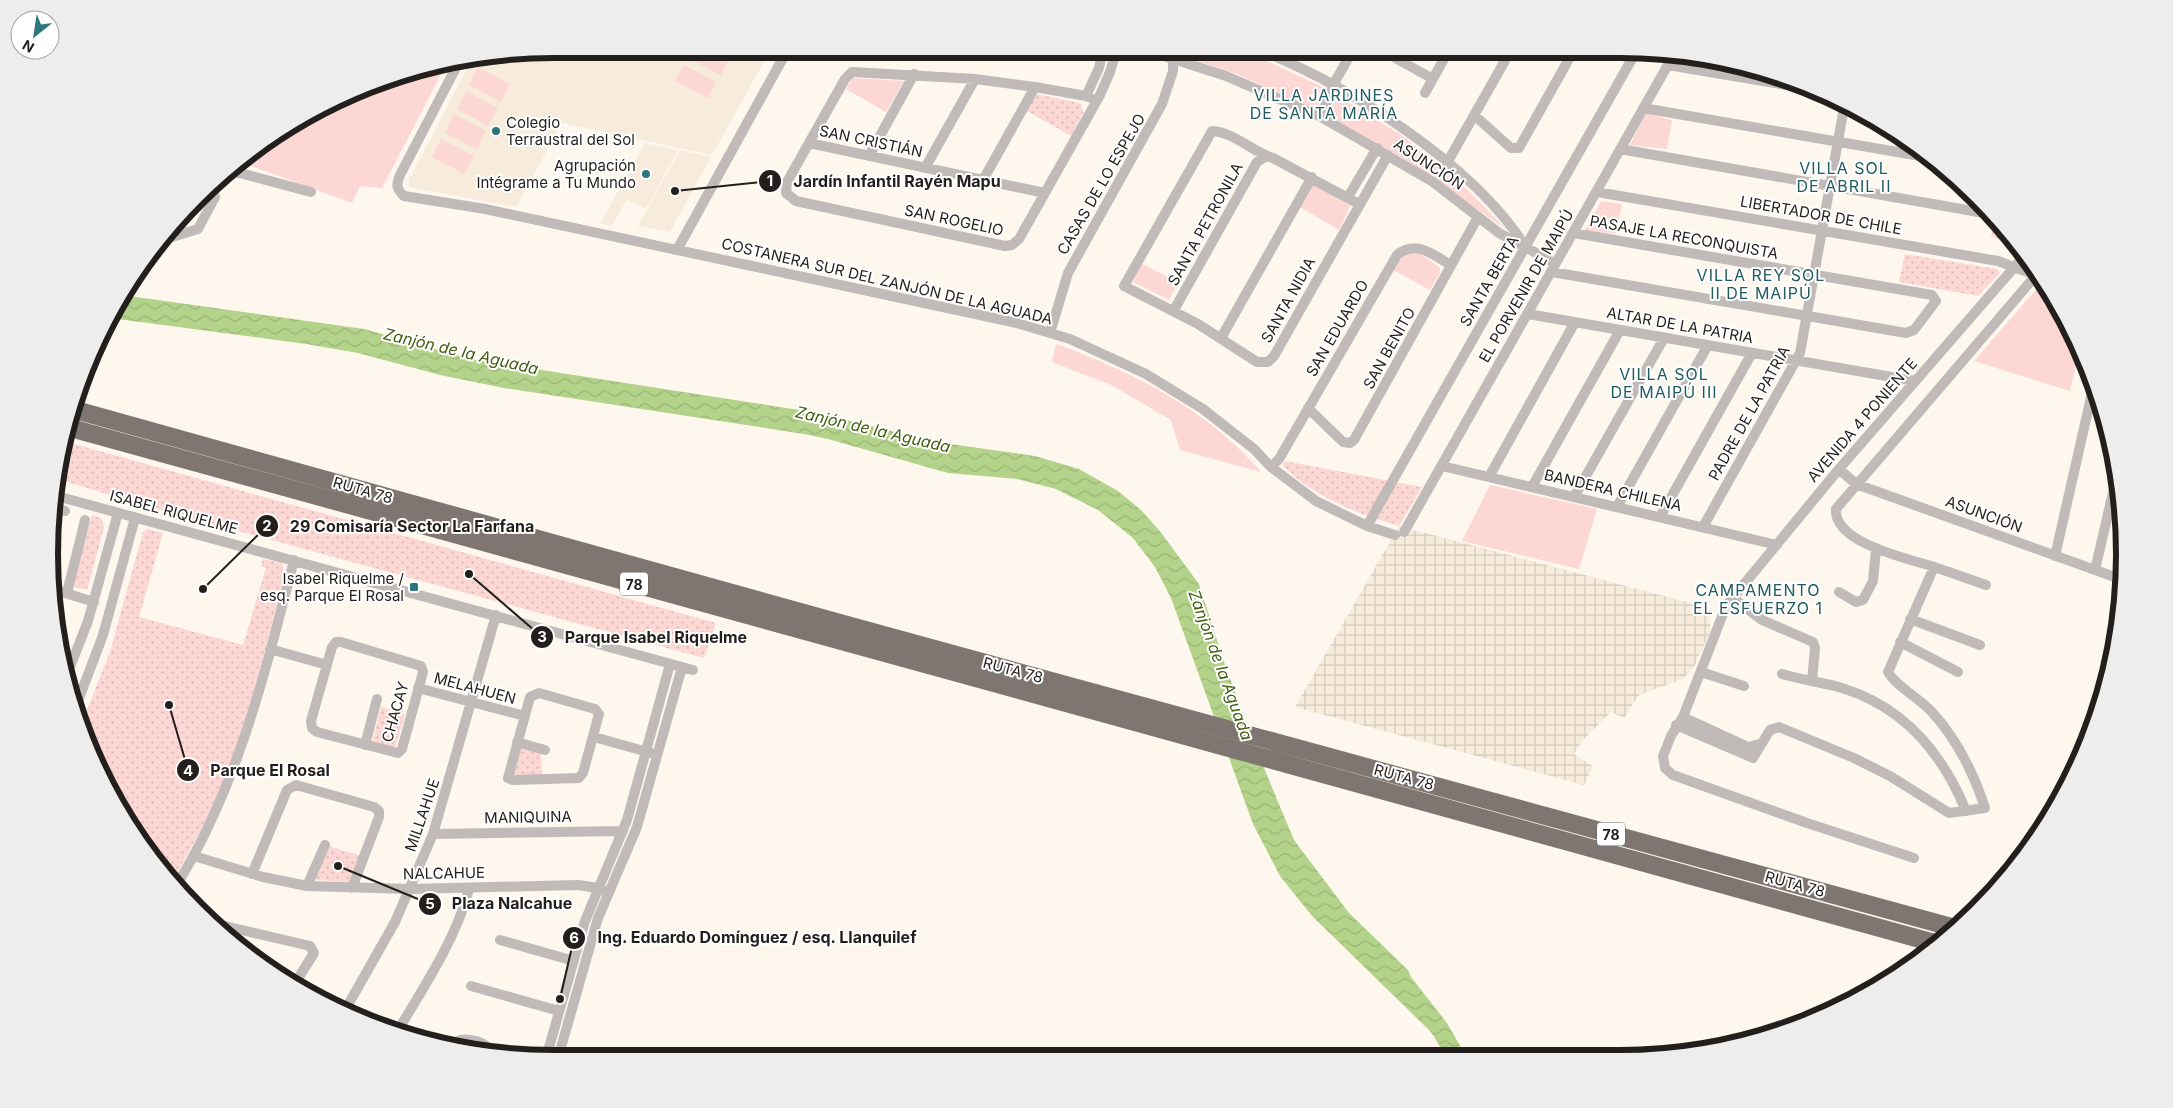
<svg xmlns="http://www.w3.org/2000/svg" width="2173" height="1108" viewBox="0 0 2173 1108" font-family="Inter,sans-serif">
<defs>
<pattern id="industrial-grid" width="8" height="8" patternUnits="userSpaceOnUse" patternTransform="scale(1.25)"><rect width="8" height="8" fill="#f7ecdc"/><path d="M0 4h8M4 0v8" fill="none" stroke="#d3cabc"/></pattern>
<pattern id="park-dots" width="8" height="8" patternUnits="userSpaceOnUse" patternTransform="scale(1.25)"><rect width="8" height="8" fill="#fcd7d3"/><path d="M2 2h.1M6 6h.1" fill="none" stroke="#d8b8b5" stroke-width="1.8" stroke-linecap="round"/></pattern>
<pattern id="water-waves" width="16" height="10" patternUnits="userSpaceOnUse" patternTransform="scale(1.25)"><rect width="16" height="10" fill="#b4d38a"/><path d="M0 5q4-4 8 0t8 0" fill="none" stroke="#9ab576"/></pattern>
</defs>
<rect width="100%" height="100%" fill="#fef7ee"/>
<path fill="#f7ecdc" d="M554 49H771L712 155 562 123 516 207 409 187V180L473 57Z
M645 143 678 150 646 209 627 199 612 226 600 224Z
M680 150 711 157 670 232 638 226Z"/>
<path fill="url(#industrial-grid)" d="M1399 526 1713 609 1709 619 1711 630 1695 665 1683 679 1639 695 1624 718 1611 712 1582 741 1574 754 1593 766 1584 785 1295 707Z"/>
<path fill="#fcd7d3" d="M693 49H710L729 59 721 75 688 58Z
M1179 49H1235L1254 55 1325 88 1317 111 1237 74 1179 55Z
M448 61 382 188 360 186 352 203 238 161 302 116 391 76Z
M684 65 716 82 708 98 675 81Z
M478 67 510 84 501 102 469 85Z
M853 78 904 81 886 112 846 89Z
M466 91 498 108 488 126 457 109Z
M1336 94 1404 137 1467 189 1506 229 1401 157 1328 118Z
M1646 113 1672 120 1667 149 1630 145Z
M454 114 486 131 477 149 445 133Z
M441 139 474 156 464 174 432 157Z
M1315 185 1350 206 1339 230 1298 206 1310 186Z
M1601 201 1622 204 1616 234 1585 230Z
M1410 252 1421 254 1440 268V273L1430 290 1393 270 1400 259Z
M1142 264 1178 282 1169 300 1133 282Z
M2041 284C2051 287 2079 341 2078 352 2078 365 2072 379 2070 391L1974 361Z
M1056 344C1133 372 1207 409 1261 472L1180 450 1171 420 1111 385 1052 362Z
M1490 485 1597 509 1579 569 1462 541Z"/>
<path fill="url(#park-dots)" d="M1037 94 1079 103 1082 105 1083 113 1071 136 1027 111Z
M1996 218 1999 221 2013 241 1991 237Z
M1905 254 1997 269 2000 273 1978 296 1899 282Z
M63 441 146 464 716 623 704 658 136 503 55 478Z
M1285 461 1422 487 1399 526C1357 514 1315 497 1283 466Z
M92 515 101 518 104 528 87 590 72 586Z
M148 529 163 533 139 617 243 645 266 568 261 566 263 559 282 563 285 576C266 642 251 712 226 776 211 813 192 847 172 881L134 835 101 777 81 725 110 652 143 532Z
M381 707 405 714 395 748 372 743Z
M519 747 541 753 542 776H514L512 771Z
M329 846 361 856 349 882 316 880 315 876Z"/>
<path fill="url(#water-waves)" d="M122 295 364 329 471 359 818 413 936 442 1035 456 1079 469 1118 491 1141 510 1159 530 1199 584 1224 662 1254 744 1294 840 1349 913 1408 970 1411 977 1447 1023 1466 1056H1446L1431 1032 1312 916 1280 876 1253 824 1171 598 1155 567 1133 538 1098 510 1056 489 1017 479 948 473 828 439 804 434 504 388 440 375 358 353 306 344 110 318Z"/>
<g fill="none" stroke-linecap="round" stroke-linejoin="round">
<path stroke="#c0bbb9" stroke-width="10" d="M1142 49 1226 76 1321 117 1433 182 1499 233 1549 260
M1257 49C1347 84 1473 164 1525 246
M1381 50 1433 79
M461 58 400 175C396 184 396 189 404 196L485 209 752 266 1017 323 1070 339 1146 374 1203 409 1254 449 1271 467 1316 501 1367 526 1395 535
M1668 65 1815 90
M1425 93 1449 50
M1086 96 1099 68 1103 49
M1097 100 1086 96 1035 87 975 79 852 72 845 79 787 182 786 193 796 201 1005 246 1012 245 1019 239 1100 95 1110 72 1117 49
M1643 108 1932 158
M1474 115 1511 148H1519L1574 50
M1321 117 1333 85 1353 50
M809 143 1045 193
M1620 149 1984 213 1989 212
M869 156 914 74
M1447 163 1511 50
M925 168 975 79
M226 172 240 173 311 192
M983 180 1035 87
M1597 192 1998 261 2038 276
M1348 197 1377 148
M1359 204 1273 158C1254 153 1234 132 1212 131L1124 286 1198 324 1257 362H1268L1274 356 1388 155
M159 241 198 229 215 197 212 185
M677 250 788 49
M1552 272 1906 333 1914 330 1936 301 1932 295 1574 233
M1174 310 1257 162 1265 157
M1528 314 1915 381
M1050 333 1068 273 1162 104 1173 71V49
M1221 338 1312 177
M1308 408 1343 442 1350 443 1354 440 1478 217
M1442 466 1777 545
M1271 467 1279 459 1397 255C1416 239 1433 255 1451 265
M1839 469 1856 484 2123 580
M1489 477 1575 322
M1532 487 1620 330
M53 495 693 670
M1574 497 1664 338
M52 507 65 511
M1617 507 1708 345
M1660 517 1752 353
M1367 526 1637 50
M1703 527 1800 353 1845 102
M1404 532 1674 54
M2055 556 2094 384
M2095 570 2117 475
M1986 585C1969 579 1952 573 1934 567 1910 559 1833 543 1836 509L2037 274
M52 589 94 602
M1839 592 1856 602 1863 600 1873 581 1876 549
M67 593 85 520
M1733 598 1762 620 1813 642 1815 648 1812 681
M1910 619 1980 645
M336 642H341L421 666 423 672 402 749 398 753 317 732 312 728 311 721 332 647Z
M1900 642 1958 672
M270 649 327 665
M1701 672 1744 686
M1782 674C1802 680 1822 682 1842 688 1904 707 1942 752 1966 811
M65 680 88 621 118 513
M418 688 525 716
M539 693 595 709 599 714 583 773 579 778 513 780 508 778 530 697Z
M75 709 103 635 135 518
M1683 717 1748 747 1760 744
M1676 725 1753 758 1770 730 1779 727 1854 758 1890 776 1949 813 1985 808C1973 771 1957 739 1931 711 1920 699 1895 685 1888 672L1934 567
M594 737 651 753
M517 742 545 750
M365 745 377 699
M2059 792 2065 788
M433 834 623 831
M194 856 263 877 307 886 410 889 578 885 598 888 608 893
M1914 858 1807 823 1673 775 1665 768 1663 756 1671 736 1683 717 1726 606 1839 469 2024 256
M252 874 287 790 296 785 374 807 379 811V817L352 888
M176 886C238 786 265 673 294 560
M307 886 325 845
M217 929 225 926 310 946 314 953 294 985
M500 940 574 961
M471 986 559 1011
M344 1012 395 922 433 834 496 615
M397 1032C422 990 458 936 469 888
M451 1047C459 1034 482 1040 491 1050L490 1053
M546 1058 585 921 627 820 670 664
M558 1058 598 918 637 827 682 667"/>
<path stroke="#807671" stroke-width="18" d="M72 409 847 625 1955 928
M67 427 1938 944"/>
</g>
<g fill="#2c767d" stroke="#fff" stroke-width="2">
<circle cx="496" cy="131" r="5"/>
<circle cx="646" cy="174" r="5"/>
<rect x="409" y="582" width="10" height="10" rx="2.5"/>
</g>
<g text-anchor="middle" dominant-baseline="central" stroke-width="4" stroke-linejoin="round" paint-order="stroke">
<g fill="#fff" stroke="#646260" stroke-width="1">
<rect x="620" y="572.5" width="28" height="23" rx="4"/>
<rect x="1597" y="822.5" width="28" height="23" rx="4"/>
</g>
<g font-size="14" font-weight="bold" fill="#221f1c">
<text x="634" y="584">78</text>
<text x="1611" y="834">78</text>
</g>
<g font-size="15" fill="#221f1c" stroke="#fff" text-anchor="end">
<text x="506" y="122" text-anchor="start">Colegio<tspan x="506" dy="17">Terraustral del Sol</tspan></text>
<text x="636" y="165">Agrupación<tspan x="636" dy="17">Intégrame a Tu Mundo</tspan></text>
<text x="404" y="578">Isabel Riquelme /<tspan x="404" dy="17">esq. Parque El Rosal</tspan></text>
</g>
<g font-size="15" fill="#221f1c" stroke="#fff">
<text transform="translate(871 141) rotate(12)">SAN CRISTIÁN</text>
<text transform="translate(1429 164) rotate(33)">ASUNCIÓN</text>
<text transform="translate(1101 184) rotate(-60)">CASAS DE LO ESPEJO</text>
<text transform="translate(1821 215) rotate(10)">LIBERTADOR DE CHILE</text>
<text transform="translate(954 220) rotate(12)">SAN ROGELIO</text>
<text transform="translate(1205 224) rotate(-61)">SANTA PETRONILA</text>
<text transform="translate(1684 237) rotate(10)">PASAJE LA RECONQUISTA</text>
<text transform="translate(887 281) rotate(13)">COSTANERA SUR DEL ZANJÓN DE LA AGUADA</text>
<text transform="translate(1489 281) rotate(-60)">SANTA BERTA</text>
<text transform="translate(1526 286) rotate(-60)">EL PORVENIR DE MAIPÚ</text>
<text transform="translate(1288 300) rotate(-61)">SANTA NIDIA</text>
<text transform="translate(1680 325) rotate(10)">ALTAR DE LA PATRIA</text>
<text transform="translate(1337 328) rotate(-60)">SAN EDUARDO</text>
<text transform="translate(1389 348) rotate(-61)">SAN BENITO</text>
<text transform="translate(1749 413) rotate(-61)">PADRE DE LA PATRIA</text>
<text transform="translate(1862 420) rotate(-49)">AVENIDA 4 PONIENTE</text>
<text transform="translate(363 490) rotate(16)">RUTA 78</text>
<text transform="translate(1613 490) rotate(13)">BANDERA CHILENA</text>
<text transform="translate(174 512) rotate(15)">ISABEL RIQUELME</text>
<text transform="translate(1984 514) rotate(20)">ASUNCIÓN</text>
<text transform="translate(1013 670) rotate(15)">RUTA 78</text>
<text transform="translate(475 688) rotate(15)">MELAHUEN</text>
<text transform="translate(395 712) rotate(-74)">CHACAY</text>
<text transform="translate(1404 777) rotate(15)">RUTA 78</text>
<text transform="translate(422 815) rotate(-71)">MILLAHUE</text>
<text transform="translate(528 817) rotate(-1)">MANIQUINA</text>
<text transform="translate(444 873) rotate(-1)">NALCAHUE</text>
<text transform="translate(1795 884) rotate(15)">RUTA 78</text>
</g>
<g font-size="16" letter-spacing="1" fill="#225c61" stroke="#fff">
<text x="1324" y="95">VILLA JARDINES<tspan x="1324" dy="18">DE SANTA MARÍA</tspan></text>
<text x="1844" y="168">VILLA SOL<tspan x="1844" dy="18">DE ABRIL II</tspan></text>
<text x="1761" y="275">VILLA REY SOL<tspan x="1761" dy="18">II DE MAIPÚ</tspan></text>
<text x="1664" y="374">VILLA SOL<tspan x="1664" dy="18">DE MAIPÚ III</tspan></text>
<text x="1758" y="590">CAMPAMENTO<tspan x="1758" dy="18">EL ESFUERZO 1</tspan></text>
</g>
<g font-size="16" font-style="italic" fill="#425c0e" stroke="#fff">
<text transform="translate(461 351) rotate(13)">Zanjón de la Aguada</text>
<text transform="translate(873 429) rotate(13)">Zanjón de la Aguada</text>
<text transform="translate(1221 665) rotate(70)">Zanjón de la Aguada</text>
</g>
</g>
<path d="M0 0H2173V1108H0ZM554 58H1620A496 496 0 0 1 2116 554V554A496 496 0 0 1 1620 1050H554A496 496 0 0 1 58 554V554A496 496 0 0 1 554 58Z" fill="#ededed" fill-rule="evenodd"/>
<path fill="none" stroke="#221f1c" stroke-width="6" d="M554 58H1620A496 496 0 0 1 2116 554V554A496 496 0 0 1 1620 1050H554A496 496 0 0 1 58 554V554A496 496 0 0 1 554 58Z"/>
<path fill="none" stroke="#221f1c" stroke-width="2" d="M675 191L770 181M203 589L267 526M469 574L542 637M169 705L188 770M338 866L430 904M560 999L574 938"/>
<g fill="#221f1c" stroke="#fff" stroke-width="2">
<circle cx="675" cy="191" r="5"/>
<circle cx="203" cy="589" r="5"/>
<circle cx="469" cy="574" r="5"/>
<circle cx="169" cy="705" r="5"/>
<circle cx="338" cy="866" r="5"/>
<circle cx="560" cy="999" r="5"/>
<circle cx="770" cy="181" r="12"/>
<circle cx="267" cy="526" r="12"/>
<circle cx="542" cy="637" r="12"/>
<circle cx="188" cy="770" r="12"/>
<circle cx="430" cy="904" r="12"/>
<circle cx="574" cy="938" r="12"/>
</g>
<g font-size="15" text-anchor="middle" font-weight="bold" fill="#fff">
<text x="770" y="186">1</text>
<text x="267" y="531">2</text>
<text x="542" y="642">3</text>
<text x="188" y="776">4</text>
<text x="430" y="909">5</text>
<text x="574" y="943">6</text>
</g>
<g font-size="16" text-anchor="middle" font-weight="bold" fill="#221f1c" stroke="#fff" stroke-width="4" stroke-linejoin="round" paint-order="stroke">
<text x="897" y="187">Jardín Infantil Rayén Mapu</text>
<text x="412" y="532">29 Comisaría Sector La Farfana</text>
<text x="656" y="643">Parque Isabel Riquelme</text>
<text x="270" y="776">Parque El Rosal</text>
<text x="512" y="909">Plaza Nalcahue</text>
<text x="757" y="943">Ing. Eduardo Domínguez / esq. Llanquilef</text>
</g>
<g transform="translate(35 35) rotate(210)"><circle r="24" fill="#ffffff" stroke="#a7a5a4"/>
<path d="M0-4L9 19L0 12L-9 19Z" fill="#2c767d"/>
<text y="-8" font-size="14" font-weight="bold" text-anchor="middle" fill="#221f1c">N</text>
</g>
</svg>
